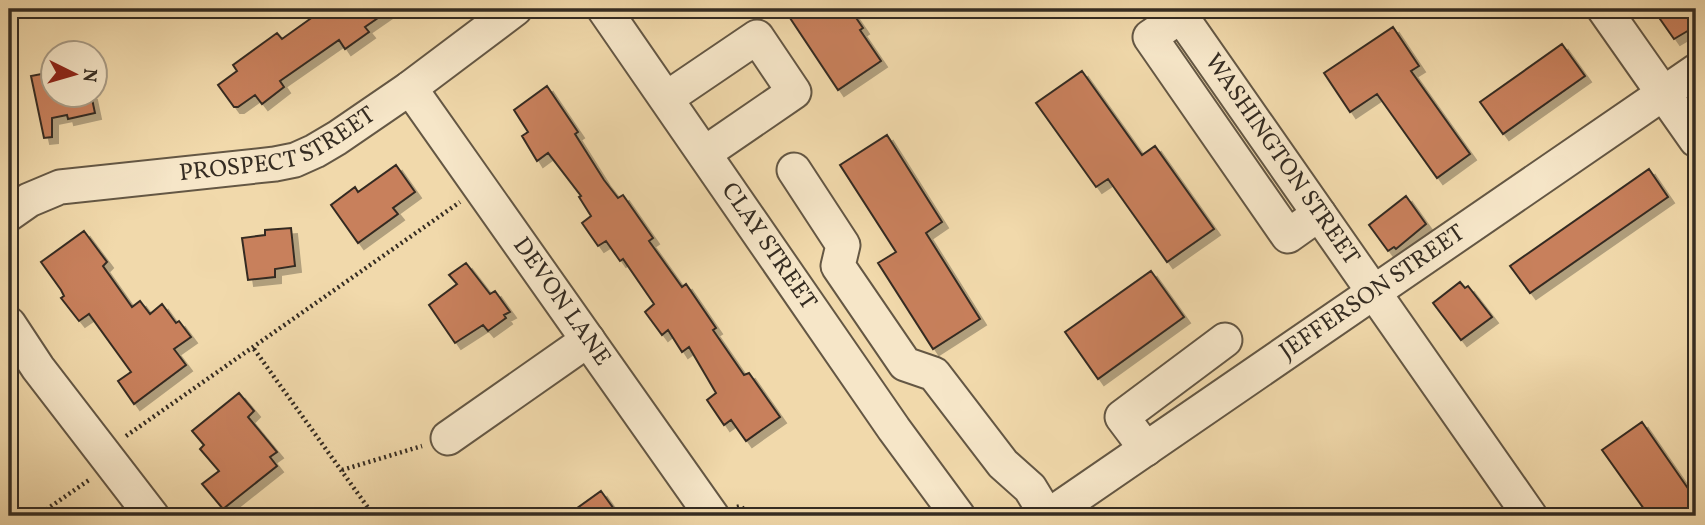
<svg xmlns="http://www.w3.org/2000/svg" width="1705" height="525" viewBox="0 0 1705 525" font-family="Vollkorn,serif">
<defs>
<filter id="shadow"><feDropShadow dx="6" dy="6" stdDeviation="0" flood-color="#0004"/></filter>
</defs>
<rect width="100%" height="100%" fill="#f1d9ab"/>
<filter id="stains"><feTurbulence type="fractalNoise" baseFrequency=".00286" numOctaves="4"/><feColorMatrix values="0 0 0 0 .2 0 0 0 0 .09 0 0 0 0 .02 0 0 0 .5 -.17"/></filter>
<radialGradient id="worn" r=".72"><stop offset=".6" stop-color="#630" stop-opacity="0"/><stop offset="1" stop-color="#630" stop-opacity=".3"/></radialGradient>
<path fill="#c8805b" stroke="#352c22" stroke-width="2" filter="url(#shadow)" d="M324 9H391L365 27 369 32 345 49 339 40 280 81 284 87 262 104 255 95 238 107H234L218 85 237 71 233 65 277 33 282 39Z
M784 9H850L863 28 860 30 881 61 838 90Z
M1653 9H1696V26L1674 39Z
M1393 27 1419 66 1411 71 1470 154 1437 178 1377 94 1350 112 1324 73Z
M1562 44 1585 76 1503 134 1480 102Z
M1082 71 1142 155 1155 146 1214 229 1167 262 1108 179 1096 187 1036 103Z
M52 72V94H91L95 113 68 119 67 115 52 118V137L44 138 31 76Z
M547 86 578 132 575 134 604 180 618 198 623 195 653 238 649 241 682 287 686 284 716 328 713 330 744 375 749 373 780 417 746 441 731 420 724 425 707 400 716 393 689 347 682 352 668 330 662 335 645 312 654 304 623 259 620 261 606 241 598 246 582 223 591 216 579 197 581 196 548 153 537 161 522 136 528 132 514 110Z
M887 135 942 222 926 233 980 319 933 349 878 263 896 252 840 165Z
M396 165 415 192 393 208 398 214 358 243 331 205 355 187 358 192Z
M1649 169 1668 197 1530 293 1510 266Z
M1406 196 1426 224 1396 249 1394 247 1388 251 1369 225Z
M291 228 295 266 275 269V277L248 280 242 238 265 235V230Z
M84 231 107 262 103 266 132 307 140 301 150 314 162 304 176 323 179 321 191 337 174 349 186 365 134 404 118 381 131 372 89 314 79 321 61 298 64 296 61 290 41 262Z
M466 263 490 294 495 291 510 312 504 315 506 318 488 331 483 325 455 343 429 305 457 284 449 275Z
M1151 271 1184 317 1098 379 1065 332Z
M1460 282 1465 288 1468 286 1492 317 1461 340 1433 303Z
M239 393 254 411 248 417 277 452 270 457 277 466 223 509 202 484 219 471 200 449 204 445 192 431Z
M1642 422 1696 500V516H1649L1602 450Z
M601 491 619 516H566Z"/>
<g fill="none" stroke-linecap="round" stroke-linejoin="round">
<defs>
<g id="minor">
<path id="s1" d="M604 9 894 429 958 516"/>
<path id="s2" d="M1176 9 1530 516"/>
<path d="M1604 9 1696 140"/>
<path d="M1181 16 1150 37 1288 236 1319 214"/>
<path id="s3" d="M410 88 712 516"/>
<path d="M667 98 757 37 794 92 705 153"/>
<path d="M794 170 843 245 838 266 905 364 934 374 1003 464 1030 488 1047 516"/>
<path id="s4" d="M9 214 29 200 60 187 275 164 295 160 315 151 337 138 410 88 515 9"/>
<path d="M9 324 38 368 152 516"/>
<path d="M448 438 588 340"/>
<path d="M1146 449 1122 417 1225 340"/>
<path id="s5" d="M1048 516 1696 71"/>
</g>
</defs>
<use href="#minor" stroke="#645744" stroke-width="37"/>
<path stroke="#352c22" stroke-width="4.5" stroke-dasharray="2 3.5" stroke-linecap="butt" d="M254 349 374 516
M126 436 460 202
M342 470 422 446
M737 507 741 506 749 516
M37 516 89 480"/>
<use href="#minor" stroke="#f6e6c8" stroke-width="33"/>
</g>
<g text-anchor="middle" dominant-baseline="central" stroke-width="6" stroke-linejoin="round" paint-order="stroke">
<g font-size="24" fill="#352c22" stroke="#f6e6c8">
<text stroke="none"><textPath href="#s4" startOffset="282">PROSPECT STREET</textPath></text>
<text stroke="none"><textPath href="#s2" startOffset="184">WASHINGTON STREET</textPath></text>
<text stroke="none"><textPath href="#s1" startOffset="289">CLAY STREET</textPath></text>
<text stroke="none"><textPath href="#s5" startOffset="394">JEFFERSON STREET</textPath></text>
<text stroke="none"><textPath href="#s3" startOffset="262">DEVON LANE</textPath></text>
</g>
</g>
<rect width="1705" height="525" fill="none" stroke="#f1d9ab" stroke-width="35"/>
<rect x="10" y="10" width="1684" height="504" fill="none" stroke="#352c22" stroke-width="3.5"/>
<rect x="18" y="18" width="1670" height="490" fill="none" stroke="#352c22" stroke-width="2"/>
<g transform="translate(74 74) rotate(95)"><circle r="33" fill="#f6e6c8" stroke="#a99c86" stroke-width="2"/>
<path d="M0-5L12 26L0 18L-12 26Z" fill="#8f2418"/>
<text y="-10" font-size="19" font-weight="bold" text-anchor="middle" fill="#352c22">N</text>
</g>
<rect width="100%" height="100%" filter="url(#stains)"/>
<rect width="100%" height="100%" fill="url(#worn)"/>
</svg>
